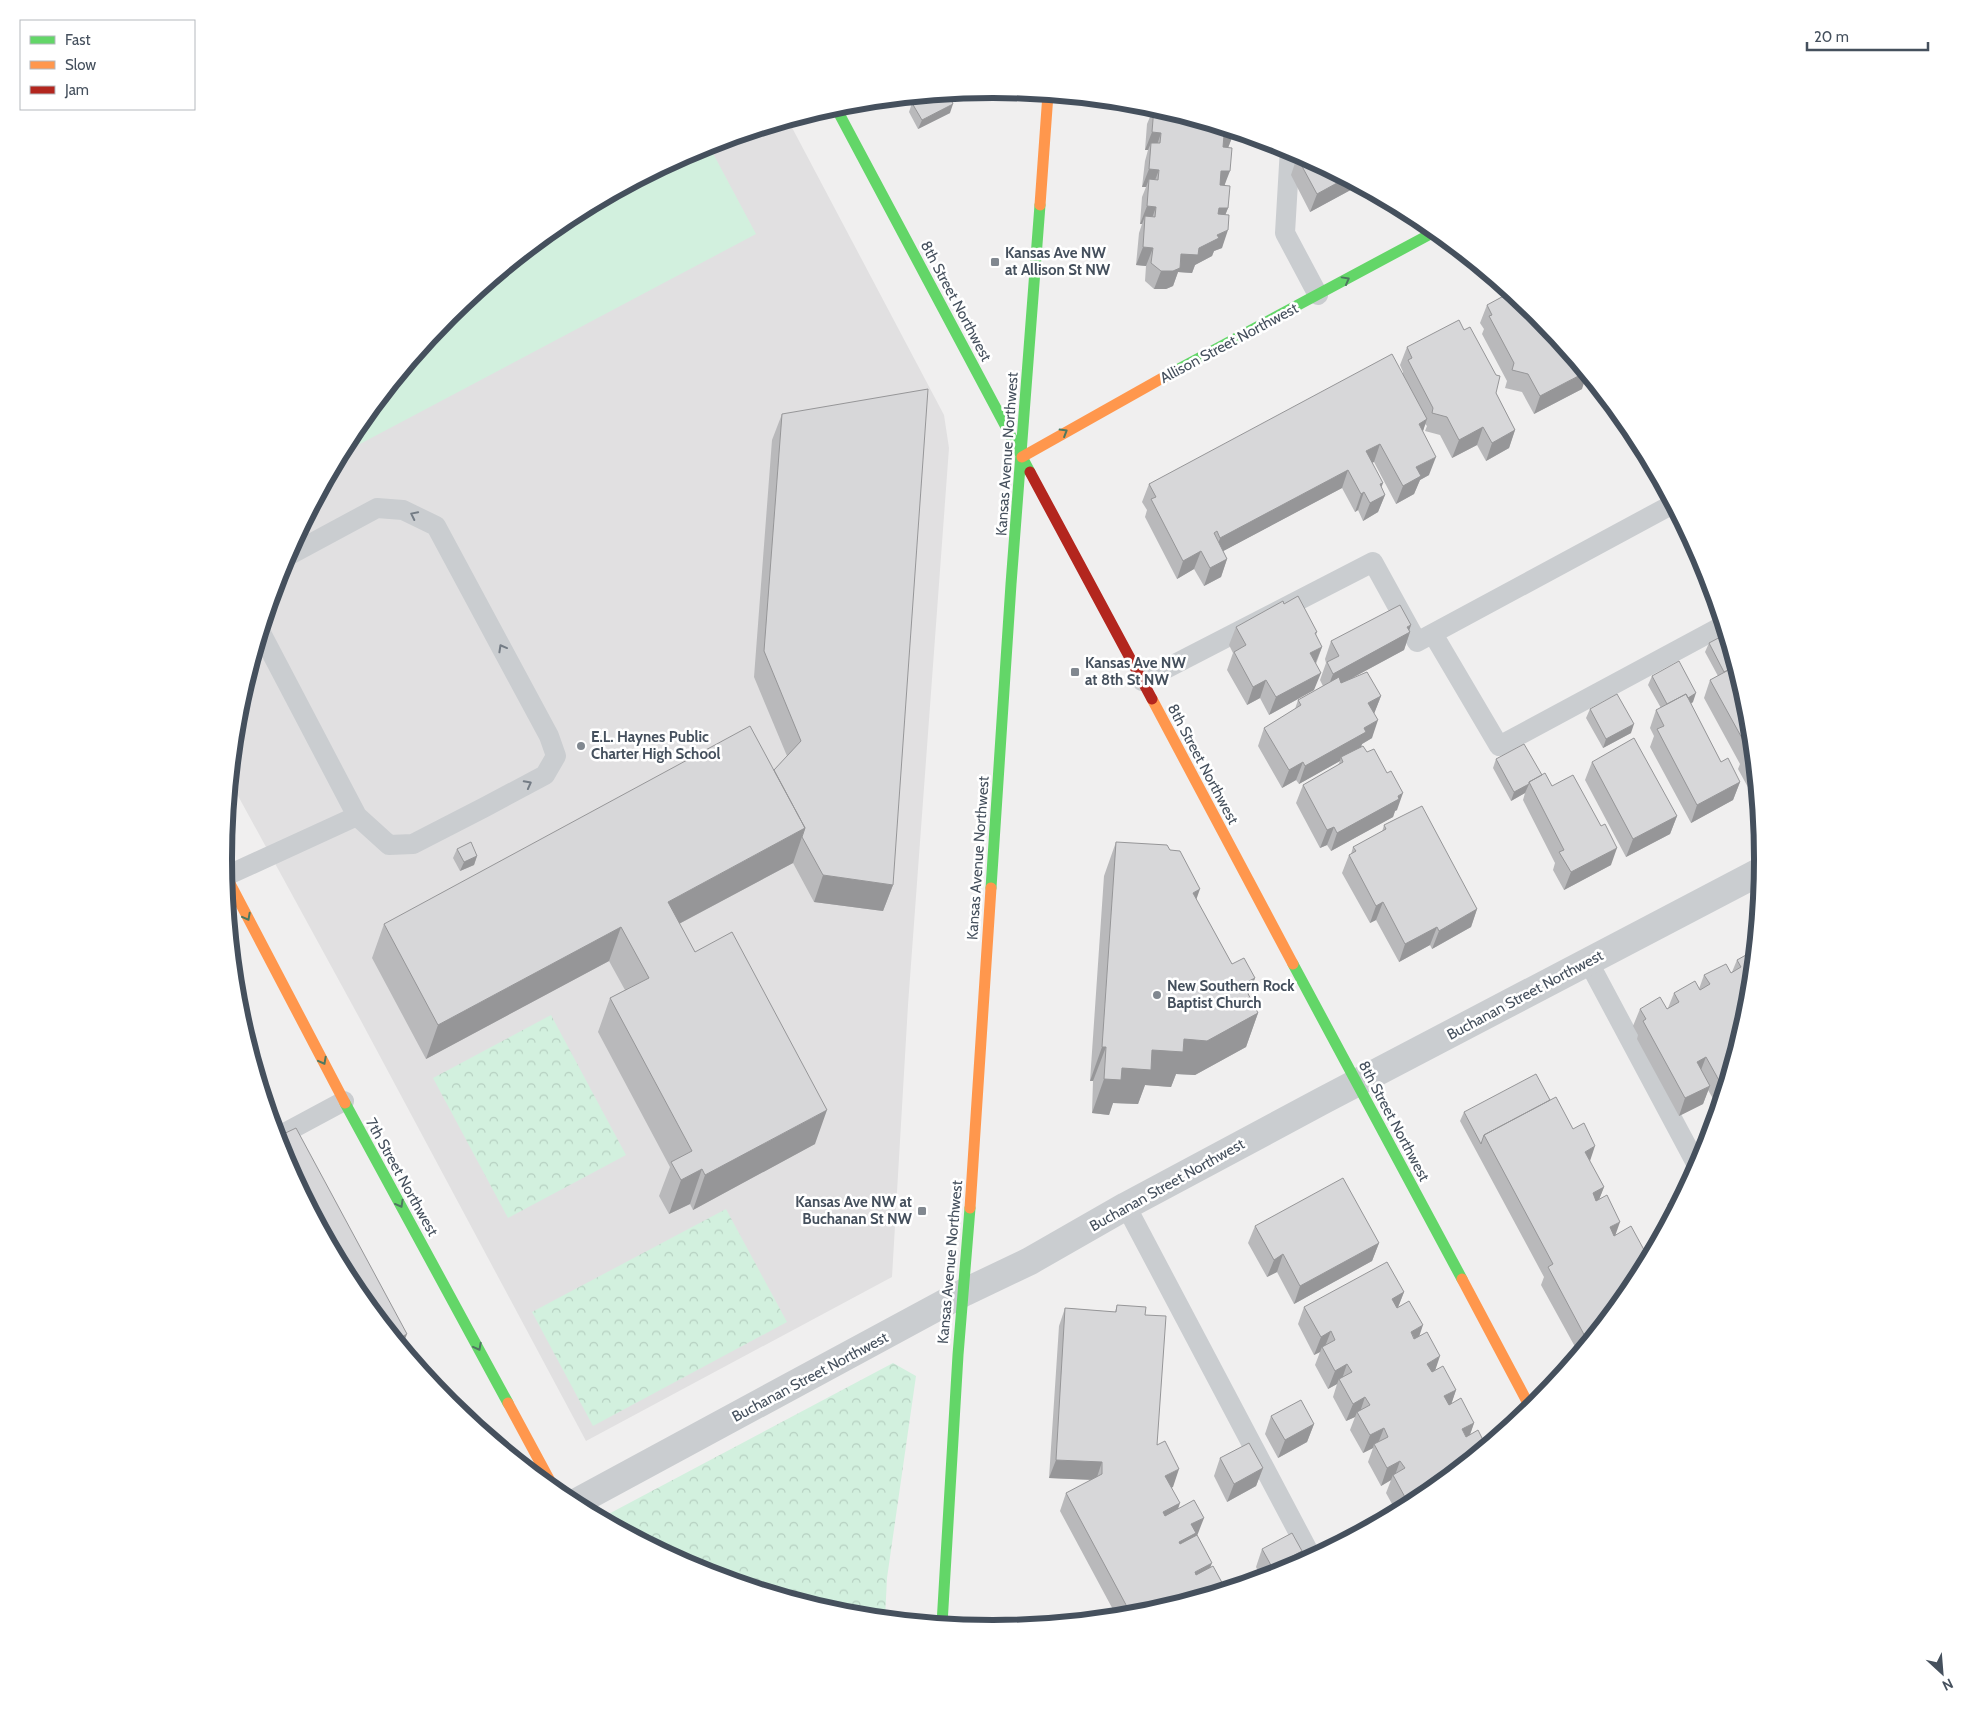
<svg xmlns="http://www.w3.org/2000/svg" width="1987" height="1718" viewBox="0 0 1987 1718" font-family="Cabin,sans-serif">
<defs>
<pattern id="forest-crowns" width="20" height="18" patternUnits="userSpaceOnUse" patternTransform="scale(1.25)"><rect width="20" height="18" fill="#d2f0de"/><path d="M2 6a3 3 0 1 1 6 0M12 15a3 3 0 1 1 6 0" fill="none" stroke="#b6d0c1"/></pattern>
</defs>
<rect width="100%" height="100%" fill="#f0efef"/>
<path fill="#e1e0e1" d="M788 120 944 415 949 448 908 1005 892 1277 586 1441 360 1019 231 783 238 708 282 564 353 431 449 314 566 218 699 147Z"/>
<path fill="#d2f0de" d="M708 144 756 234 341 454 353 431 449 314 566 218 699 147Z"/>
<path fill="url(#forest-crowns)" d="M551 1015 626 1155 508 1218 433 1078Z
M726 1209 787 1322 593 1426 532 1312Z
M893 1363 916 1376 887 1578 885 1619 843 1614 698 1571 601 1518Z"/>
<g fill="none" stroke-linecap="round" stroke-linejoin="round">
<path stroke="#cacdd0" stroke-width="20" d="M1290 148 1285 233 1318 295
M261 633 357 816 389 845 413 844 485 807 545 775 556 756 549 736 436 526 403 510 377 508 286 557
M1433 634 1499 746 1724 625
M1142 681 1373 562 1417 642 1673 504
M226 876 357 816
M1588 961 1698 1167
M277 1137 344 1101
M1126 1206 1312 1558"/>
<path stroke="#cacdd0" stroke-width="28" d="M573 1504 965 1292 1030 1261 1126 1206 1322 1101 1763 870"/>
<path stroke="#63d668" stroke-width="11" d="M835 106 1030 472
M1173 372 1436 231
M991 888 1011 584 1040 205
M1293 964 1462 1279
M345 1103 508 1403
M942 1624 958 1355 970 1208"/>
<path stroke="#ff974d" stroke-width="11" d="M1040 205 1048 94
M1022 457 1173 372
M1152 699 1293 964
M225 874 345 1103
M970 1208 991 888
M1462 1279 1531 1409
M508 1403 556 1492"/>
<path stroke="#b3261e" stroke-width="11" d="M1030 472 1152 699"/>
</g>
<path fill="#b9b9bb" d="M912 103 950 113 918 129 909 112Z
M1150 105 1233 131V135L1228 148 1225 185 1228 208 1225 215 1222 248 1214 251 1212 256 1195 265 1192 273 1178 272 1173 286 1166 289H1154L1145 281 1146 266 1136 265 1139 233 1142 224H1140L1142 197 1146 187H1142L1145 161 1148 150H1145L1147 124 1152 112 1149 111Z
M1239 132 1270 142 1269 144 1238 141Z
M1300 154 1358 185V186L1310 212 1291 175 1297 157 1301 155Z
M1487 305 1582 389 1534 414 1522 392 1505 388 1507 381 1482 334 1484 329 1480 323Z
M1407 347 1496 393 1515 430 1509 448 1486 461 1477 445 1452 458 1440 435 1425 431 1427 426 1425 424 1423 431 1429 475 1420 480 1414 494 1396 504 1374 462H1372L1381 487 1385 495 1378 512 1363 521 1358 510 1355 512 1342 488 1223 551 1227 559 1221 577 1204 586 1194 569 1177 579 1145 517 1147 510 1142 502 1149 484 1403 374V372L1400 365Z
M782 414 893 885 883 911 814 902 793 863 679 924 695 952 815 1144 693 1210 690 1204 669 1214 659 1196 670 1167 598 1032 610 998 625 990 609 961 426 1059 372 958 384 924 774 770 787 756 754 677 772 440Z
M1284 604 1317 632 1316 635 1322 647 1316 664 1314 690 1269 715 1260 698 1247 705 1227 670 1233 653 1229 645 1236 627Z
M1411 625 1409 630 1410 632 1404 650 1354 677 1381 696 1374 713 1372 738 1362 744 1361 747 1397 810 1395 811 1393 817 1331 851 1327 845 1320 848 1296 803 1303 785 1338 765 1340 761 1299 784 1296 780 1282 788 1258 746 1264 728 1295 709 1298 700 1323 686 1320 680 1326 663 1325 659 1331 641Z
M1709 643 1749 709 1757 787 1750 791 1738 769 1740 764 1704 698 1710 680 1718 676 1705 652Z
M1652 676 1693 702 1691 704 1721 762 1740 782 1733 800 1691 823 1650 747 1654 736 1650 728 1656 710 1661 708 1648 685Z
M1590 709 1631 733 1603 748 1586 718Z
M1496 759 1542 775 1552 786 1611 865 1564 890 1553 870 1555 863 1523 800 1525 793 1511 801 1493 768Z
M1592 762 1677 816 1670 834 1626 857 1585 780Z
M1384 825 1477 909 1471 927 1432 949 1430 945 1399 962 1376 920 1370 923 1342 873 1349 855 1351 854 1353 847 1382 832Z
M1116 842 1196 899 1232 964 1255 978 1248 995 1258 1013 1246 1047 1195 1075 1176 1074 1171 1087 1145 1085 1138 1104 1113 1103 1109 1115 1092 1113 1093 1081H1090L1104 876Z
M457 849 477 856 474 865 460 871 453 858Z
M1755 950 1749 1010 1715 1102 1708 1090 1703 1104 1679 1116 1637 1039 1638 1035 1633 1026 1640 1009H1667L1668 1008 1674 993 1699 989 1704 975 1731 973 1732 972 1737 960Z
M1550 1100 1590 1162 1604 1187 1599 1199 1616 1235 1634 1287 1579 1354 1541 1285 1544 1277 1460 1121 1464 1112Z
M1683 1195 1665 1229 1661 1222 1668 1204Z
M1255 1226 1379 1243 1372 1261 1294 1304 1277 1272 1267 1277 1248 1243Z
M1404 1292 1398 1307 1419 1336 1435 1371 1456 1390 1451 1404 1474 1423 1470 1435 1486 1446 1421 1500 1397 1513 1386 1493 1391 1480 1381 1486 1368 1462 1373 1448 1363 1453 1350 1430 1355 1417 1346 1421 1333 1397 1337 1384 1328 1389 1315 1365 1320 1352 1314 1355 1298 1324 1304 1307Z
M1117 1305 1145 1315 1157 1445 1173 1487H1171L1178 1509 1143 1614 1117 1617 1060 1511 1066 1493 1092 1480 1049 1478 1059 1326 1065 1308 1115 1312Z
M1271 1416 1314 1424 1307 1442 1278 1458 1265 1434Z
M1220 1458 1263 1468 1256 1486 1227 1502 1214 1476Z
M1262 1549 1288 1571 1262 1579 1256 1567Z"/>
<path fill="#969698" d="M953 104 950 113 918 129 922 120Z
M1151 106 1154 107 1152 112 1149 111Z
M1152 132 1161 133 1155 151 1151 143 1148 150H1145Z
M1241 133 1270 142 1269 144 1238 141Z
M1224 135H1233L1226 153H1217Z
M1149 169 1159 170 1152 188 1149 179 1146 187H1142Z
M1221 171H1230L1223 189H1214Z
M1346 178 1358 185V186L1310 212 1317 194Z
M1147 206 1156 207 1150 224 1145 216 1142 224H1140Z
M1219 208H1228L1221 226H1213Z
M1228 230 1222 248 1214 251 1212 256 1195 265 1192 273 1178 272 1173 286 1166 289H1154L1161 271 1181 254 1199 248 1217 235Z
M1143 247 1153 248 1146 266 1136 265Z
M1586 372 1587 374 1582 389 1534 414 1540 396Z
M1427 419 1421 437 1419 424Z
M1483 427 1477 445 1452 458 1459 440Z
M1515 430 1509 448 1486 461 1492 443Z
M1380 444 1374 462 1360 469 1366 451Z
M1436 457 1429 475 1420 480 1414 494 1396 504 1403 486 1416 467Z
M1348 470 1342 488 1214 556 1220 538Z
M1383 483 1377 499 1385 495 1378 512 1363 521 1370 503 1380 484Z
M1364 492 1358 510 1355 512 1361 494Z
M1201 551 1194 569 1177 579 1183 561Z
M1227 559 1221 577 1204 586 1210 568Z
M1411 625 1408 634 1410 632 1404 650 1326 692 1333 674Z
M1322 647 1315 664 1310 653Z
M1321 673 1314 690 1269 715 1276 697Z
M1266 680 1260 698 1247 705 1253 687Z
M1696 693 1693 702 1666 717 1669 707Z
M1381 696 1374 714 1368 703Z
M1378 720 1372 738 1362 744 1360 750 1341 757 1340 761 1299 784 1305 766 1364 728Z
M1634 724 1631 733 1603 748 1606 739Z
M1303 762 1296 780 1282 788 1289 770Z
M1756 776 1757 787 1750 791Z
M1740 782 1733 800 1691 823 1697 805Z
M1529 784 1525 793 1511 801 1514 792Z
M1403 793 1397 810 1395 811 1393 817 1331 851 1337 833Z
M1677 816 1670 834 1626 857 1633 839Z
M1334 827 1327 845 1320 848 1327 830Z
M805 828 793 863 656 936 668 902Z
M1617 848 1611 865 1564 890 1571 872Z
M477 856 474 865 460 871 464 862Z
M823 875 893 885 883 911 814 902Z
M1200 889 1188 923 1193 893Z
M1383 902 1376 920 1370 923 1376 906Z
M1477 909 1471 927 1432 949 1439 931Z
M621 927 609 961 426 1059 438 1025Z
M1437 927 1430 945 1399 962 1405 944Z
M1255 978 1242 1012 1243 984Z
M1258 1013 1246 1047 1195 1075 1176 1074 1171 1087 1145 1085 1138 1104 1113 1103 1109 1115 1092 1113 1104 1079 1122 1068 1152 1050Z
M1102 1047H1106L1093 1081H1090Z
M1706 1057 1699 1075 1697 1062Z
M1727 1081 1722 1098 1715 1102 1721 1084Z
M1710 1086 1703 1104 1679 1116 1685 1098Z
M827 1110 815 1144 693 1210 705 1175Z
M1595 1146 1589 1164 1585 1152Z
M702 1169 690 1204 669 1214 681 1180Z
M1604 1187 1597 1205 1593 1193Z
M1620 1222 1614 1239 1610 1227Z
M1379 1243 1372 1261 1294 1304 1300 1286Z
M1283 1254 1277 1272 1267 1277 1274 1260Z
M1404 1292 1397 1310 1392 1299Z
M1423 1325 1417 1343 1411 1332Z
M1331 1331 1324 1349 1322 1347 1320 1352 1314 1355 1321 1337Z
M407 1334 402 1347 396 1340Z
M1440 1356 1434 1374 1420 1382 1427 1364Z
M1347 1364 1341 1382 1339 1379 1337 1384 1328 1389 1335 1371Z
M1456 1390 1450 1408 1444 1396Z
M1365 1397 1359 1415 1357 1412 1355 1417 1346 1421 1353 1404Z
M1474 1423 1468 1440 1462 1429Z
M1314 1424 1307 1442 1278 1458 1285 1440Z
M1384 1428 1377 1446 1374 1444 1373 1448 1363 1453 1370 1435Z
M1056 1460 1102 1462 1096 1480 1049 1478Z
M1400 1461 1394 1478 1393 1475 1391 1480 1381 1486 1387 1468Z
M1263 1468 1256 1486 1227 1502 1234 1484Z
M1179 1469 1173 1487 1159 1494 1165 1476Z
M1424 1490 1420 1500 1402 1510 1406 1499Z
M1180 1503 1174 1521 1157 1530 1163 1512Z
M1204 1518 1197 1536 1172 1560 1179 1542 1191 1524Z
M1302 1551 1296 1567 1288 1571 1268 1577 1272 1567Z
M1212 1563 1205 1581 1188 1590 1195 1572Z"/>
<path fill="#d7d7d9" stroke="#969698" d="M948 93 953 104 922 120 912 103 926 95Z
M1154 107 1233 131V135H1224L1223 147 1232 148 1230 171H1221L1220 185 1230 186 1228 208H1219L1218 214 1229 215 1228 230 1217 235 1219 238 1199 248 1198 255 1181 254 1180 268 1173 271H1161L1151 263 1153 248 1143 247 1145 216 1155 217 1156 207 1147 206 1149 179 1158 180 1159 170 1149 169 1151 143H1160L1161 133 1152 132Z
M1302 155 1346 178 1317 194 1297 157Z
M1511 292 1538 315 1586 372 1540 396 1528 374 1512 370 1514 363 1489 316 1492 315 1487 305Z
M1459 320 1464 330 1470 327 1496 375 1500 376 1496 393 1515 430 1492 443 1483 427 1459 440 1447 417 1432 413 1433 408 1408 360 1412 358 1407 347Z
M1392 354 1427 419 1419 424 1436 457 1416 467 1421 476 1403 486 1380 444 1366 451 1383 483 1380 484 1385 495 1370 503 1364 492 1361 494 1348 470 1220 538 1217 531 1214 533 1227 559 1210 568 1201 551 1183 561 1151 499 1156 497 1149 484Z
M928 389 893 885 823 875 802 837 805 828 774 770 801 741 764 651 782 414Z
M1298 596 1317 632 1315 633 1322 647 1310 653 1321 673 1276 697 1266 680 1253 687 1234 652 1246 645 1236 627 1283 601 1284 604Z
M1400 605 1411 625 1407 627 1410 632 1333 674 1327 662 1339 656 1331 641Z
M1726 634 1736 666 1724 672 1709 643Z
M1679 661 1696 693 1688 698 1686 694 1667 704 1652 676Z
M1736 666 1749 709 1755 770 1745 751 1748 749 1710 680Z
M1367 672 1381 696 1368 703 1378 720 1364 728 1366 732 1305 766 1303 762 1289 770 1264 728 1301 705 1298 700 1339 677 1341 683Z
M1617 694 1634 724 1606 739 1590 709Z
M1686 694 1721 762 1728 758 1740 782 1697 805 1657 729 1664 726 1656 710Z
M750 726 805 828 668 902 695 952 732 932 827 1110 705 1175 702 1169 681 1180 671 1162 692 1151 610 998 649 978 621 927 438 1025 384 924Z
M1634 738 1677 816 1633 839 1592 762Z
M1524 744 1542 775 1529 782V784L1514 792 1496 759Z
M1363 746 1367 752 1374 749 1387 773 1391 771 1403 793 1398 796 1399 799 1337 833 1334 827 1327 830 1303 785 1343 762 1341 757Z
M1545 773 1552 786 1573 775 1601 826 1605 824 1617 848 1571 872 1559 852 1564 850 1529 782Z
M1422 806 1477 909 1439 931 1437 927 1405 944 1383 902 1376 906 1349 855 1356 851 1353 847 1386 829 1384 825Z
M471 842 477 856 464 862 457 849Z
M1116 842 1167 845 1170 850 1180 851 1200 889 1193 893 1232 964 1244 958 1255 978 1243 984 1258 1013 1207 1041 1184 1039 1183 1052 1152 1050 1151 1070 1122 1068 1121 1080 1104 1079 1106 1047H1102Z
M1755 950 1749 1010 1727 1081 1721 1084 1706 1057 1697 1062 1710 1086 1685 1098 1643 1021 1646 1019 1640 1009 1660 997 1667 1009 1679 1002 1674 993 1695 981 1700 990 1710 984 1704 975 1726 964 1731 973 1741 967 1737 960Z
M1536 1074 1550 1100 1484 1135 1481 1144 1464 1112Z
M1556 1097 1573 1129 1584 1123 1595 1146 1585 1152 1604 1187 1593 1193 1596 1201 1607 1195 1620 1222 1610 1227 1614 1236 1631 1226 1649 1259 1634 1287 1588 1342 1548 1267 1553 1264 1484 1135Z
M296 1128 407 1334 396 1340 353 1287 282 1154 277 1137Z
M1343 1178 1379 1243 1300 1286 1283 1254 1274 1260 1255 1226Z
M1683 1195 1673 1213 1668 1204Z
M1387 1262 1404 1292 1392 1299 1397 1308 1409 1301 1423 1325 1411 1332 1414 1339 1427 1332 1440 1356 1427 1364 1432 1372 1443 1366 1456 1390 1444 1396 1449 1405 1461 1398 1474 1423 1462 1429 1466 1437 1478 1430 1486 1446 1427 1495 1424 1490 1406 1499 1393 1475 1405 1468 1400 1461 1387 1468 1374 1444 1388 1437 1384 1428 1370 1435 1357 1412 1370 1405 1365 1397 1353 1404 1339 1379 1352 1372 1347 1364 1335 1371 1322 1347 1335 1340 1331 1331 1321 1337 1304 1307Z
M1117 1305 1146 1307 1145 1315 1166 1316 1157 1445 1165 1441 1179 1469 1165 1476 1180 1503 1163 1512 1165 1516 1194 1500 1204 1518 1191 1524 1196 1533 1179 1542 1180 1544 1197 1535 1212 1563 1195 1572 1196 1575 1213 1566 1226 1590 1143 1614 1132 1616 1066 1493 1102 1474V1462L1056 1460 1065 1308 1116 1312Z
M414 1356 421 1369 411 1357Z
M1301 1400 1314 1424 1285 1440 1271 1416Z
M1249 1443 1263 1468 1234 1484 1220 1458Z
M1292 1533 1302 1551 1272 1567 1262 1549Z"/>
<defs><path id="oneway-chevron" d="M-2-3.5L2.5 0L-2 3.5" fill="none" stroke-width="1.6" stroke-linecap="round" stroke-linejoin="round" transform="scale(1.25)"/></defs>
<g stroke="#4e7860">
<use href="#oneway-chevron" transform="translate(1346 280) rotate(-29)"/>
<use href="#oneway-chevron" transform="translate(1064 432) rotate(-31)"/>
<use href="#oneway-chevron" transform="translate(247 917) rotate(62)"/>
<use href="#oneway-chevron" transform="translate(323 1061) rotate(62)"/>
<use href="#oneway-chevron" transform="translate(400 1204) rotate(61)"/>
<use href="#oneway-chevron" transform="translate(478 1347) rotate(62)"/>
</g>
<g stroke="#747c85">
<use href="#oneway-chevron" transform="translate(414 515) rotate(-154)"/>
<use href="#oneway-chevron" transform="translate(502 648) rotate(-119)"/>
<use href="#oneway-chevron" transform="translate(528 784) rotate(-28)"/>
</g>
<g fill="#818890" stroke="#fff" stroke-width="2">
<rect x="990" y="257" width="10" height="10" rx="2.5"/>
<rect x="1070" y="667" width="10" height="10" rx="2.5"/>
<circle cx="581" cy="746" r="5"/>
<circle cx="1157" cy="995" r="5"/>
<rect x="917" y="1206" width="10" height="10" rx="2.5"/>
</g>
<g text-anchor="middle" dominant-baseline="central" stroke-width="5" stroke-linejoin="round" paint-order="stroke">
<g font-size="15" font-weight="bold" fill="#45505d" stroke="#fff" text-anchor="start">
<text x="1005" y="253">Kansas Ave NW<tspan x="1005" dy="17">at Allison St NW</tspan></text>
<text x="1085" y="663">Kansas Ave NW<tspan x="1085" dy="17">at 8th St NW</tspan></text>
<text x="591" y="737">E.L. Haynes Public<tspan x="591" dy="17">Charter High School</tspan></text>
<text x="1167" y="986">New Southern Rock<tspan x="1167" dy="17">Baptist Church</tspan></text>
<text x="912" y="1202" text-anchor="end">Kansas Ave NW at<tspan x="912" dy="17">Buchanan St NW</tspan></text>
</g>
<g font-size="15" fill="#45505d" stroke="#fff">
<text transform="translate(956 301) rotate(62)">8th Street Northwest</text>
<text transform="translate(1229 343) rotate(-28)">Allison Street Northwest</text>
<text transform="translate(1007 454) rotate(-86)">Kansas Avenue Northwest</text>
<text transform="translate(1203 764) rotate(62)">8th Street Northwest</text>
<text transform="translate(978 858) rotate(-86)">Kansas Avenue Northwest</text>
<text transform="translate(1525 995) rotate(-28)">Buchanan Street Northwest</text>
<text transform="translate(1394 1121) rotate(62)">8th Street Northwest</text>
<text transform="translate(402 1177) rotate(61)">7th Street Northwest</text>
<text transform="translate(1167 1185) rotate(-29)">Buchanan Street Northwest</text>
<text transform="translate(950 1262) rotate(-85)">Kansas Avenue Northwest</text>
<text transform="translate(810 1377) rotate(-28)">Buchanan Street Northwest</text>
</g>
</g>
<path d="M0 0H1987V1718H0ZM232 859a761 761 0 1 1 1522 0a761 761 0 1 1-1522 0Z" fill="#fff" fill-rule="evenodd"/>
<path fill="none" stroke="#45505d" stroke-width="6" d="M232 859a761 761 0 1 1 1522 0a761 761 0 1 1-1522 0Z"/>
<rect x="20" y="20" width="175" height="90" fill="#ffffff" stroke="#b5b9be"/>
<rect x="30" y="36" width="25" height="8" fill="#63d668" stroke="#b5b9be"/>
<text x="65" y="45" font-size="15" fill="#45505d">Fast</text>
<rect x="30" y="61" width="25" height="8" fill="#ff974d" stroke="#b5b9be"/>
<text x="65" y="70" font-size="15" fill="#45505d">Slow</text>
<rect x="30" y="86" width="25" height="8" fill="#b3261e" stroke="#b5b9be"/>
<text x="65" y="95" font-size="15" fill="#45505d">Jam</text>
<g transform="translate(1942 1673) rotate(154)" stroke="#ffffff" stroke-width="4" paint-order="stroke">
<path d="M0-4L9 19L0 12L-9 19Z" fill="#45505d"/>
<text y="-8" font-size="14" font-weight="bold" text-anchor="middle" fill="#45505d">N</text>
</g>
<path d="M1807 42v8h121v-8" fill="none" stroke="#45505d" stroke-width="2.5"/>
<text x="1814" y="42" font-size="15" fill="#45505d" stroke="#ffffff" stroke-width="4" paint-order="stroke">20 m</text>
</svg>
